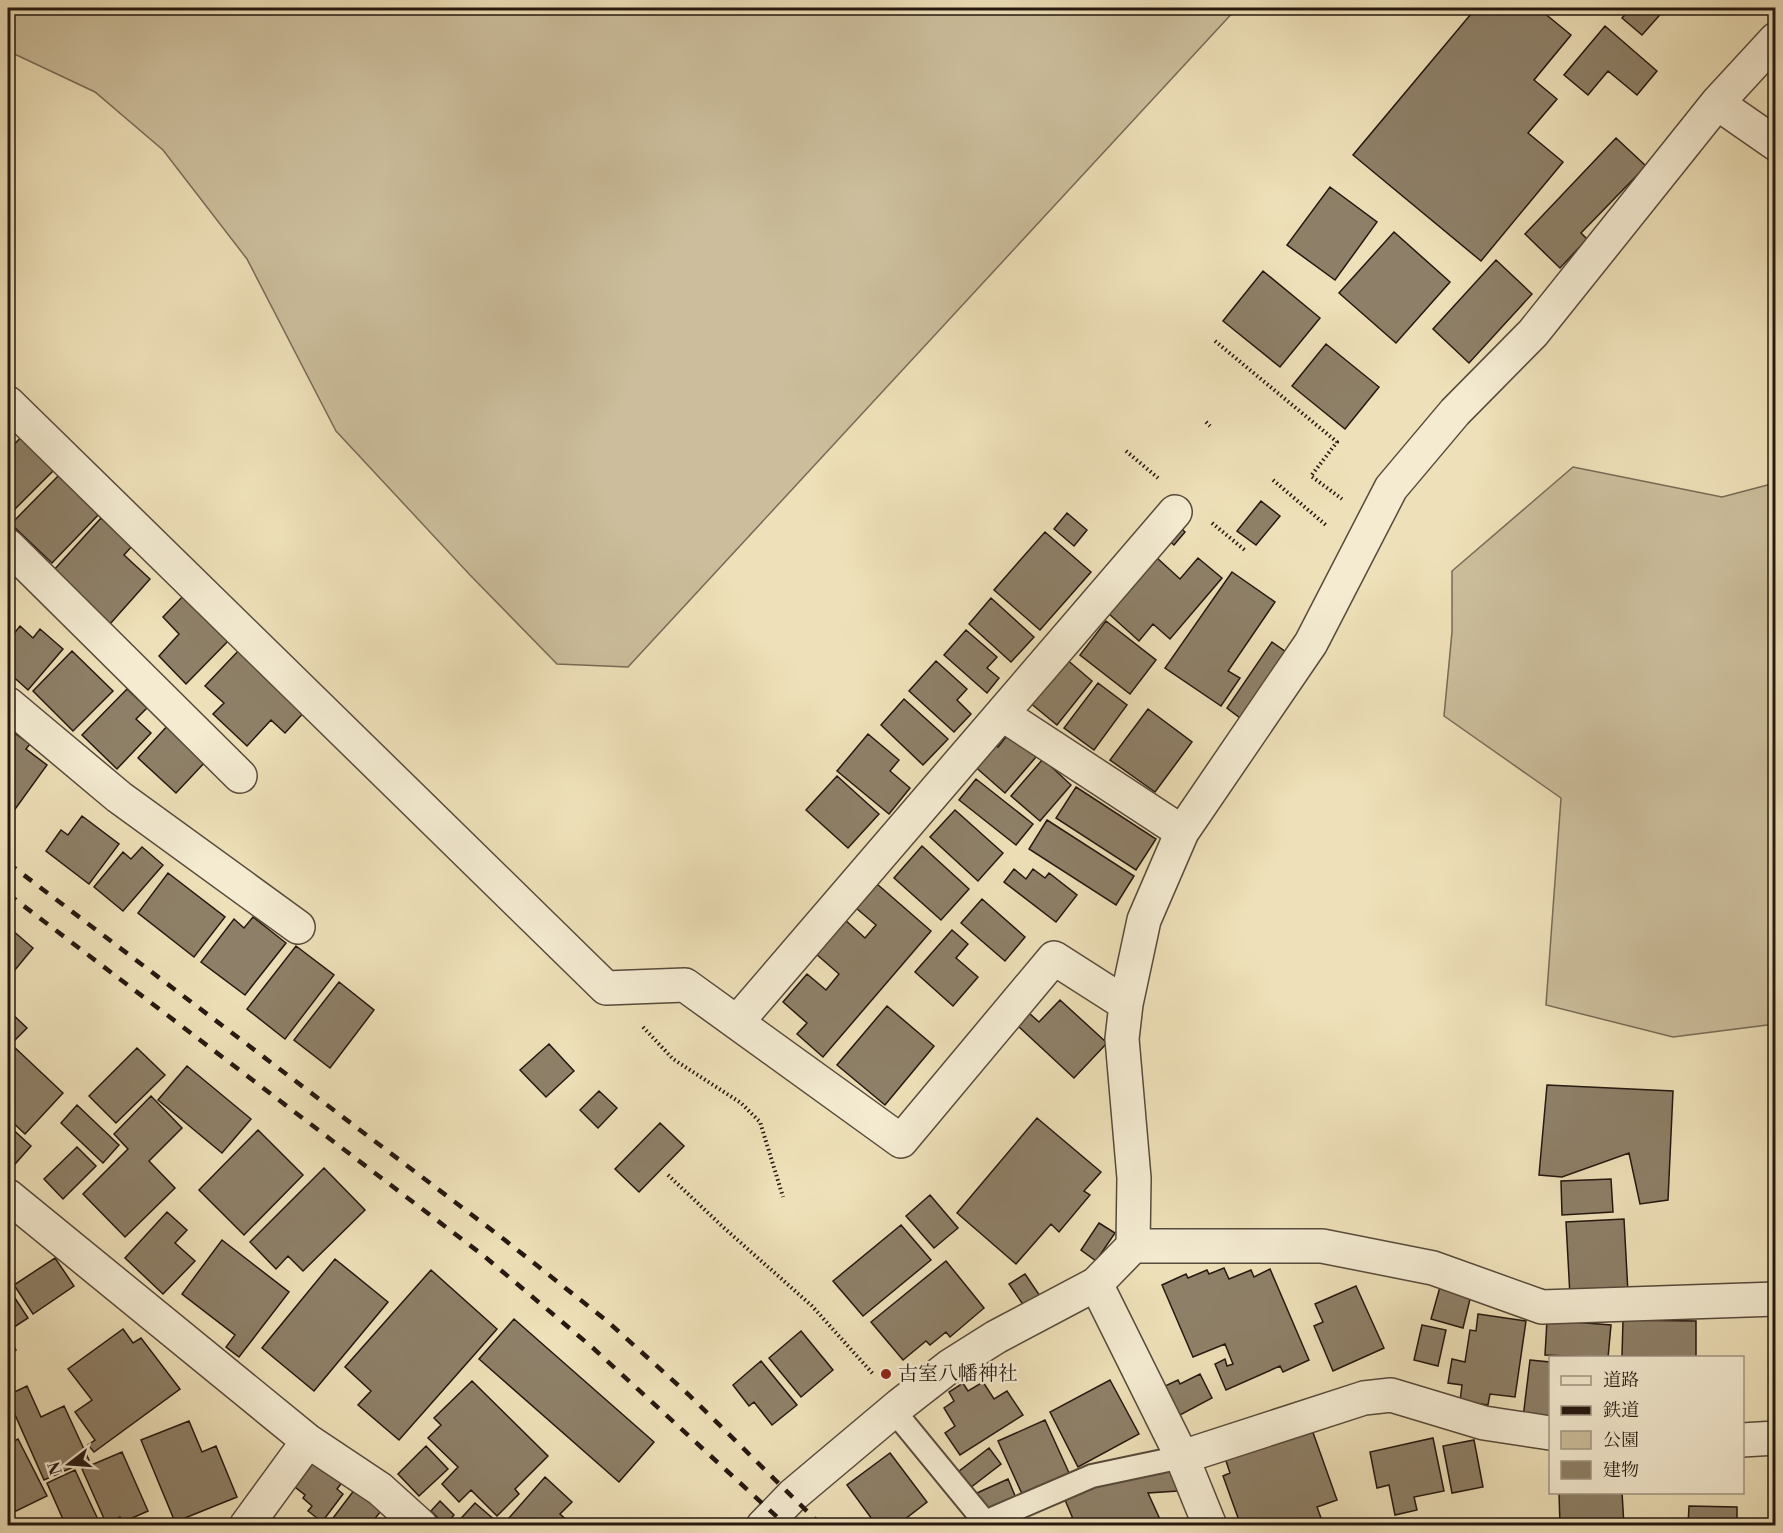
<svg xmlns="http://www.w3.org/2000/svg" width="1783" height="1533" viewBox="0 0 1783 1533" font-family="'Libre Bodoni','Noto Serif JP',serif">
<rect width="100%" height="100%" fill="#eee0b8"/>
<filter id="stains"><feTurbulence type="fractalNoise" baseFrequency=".00333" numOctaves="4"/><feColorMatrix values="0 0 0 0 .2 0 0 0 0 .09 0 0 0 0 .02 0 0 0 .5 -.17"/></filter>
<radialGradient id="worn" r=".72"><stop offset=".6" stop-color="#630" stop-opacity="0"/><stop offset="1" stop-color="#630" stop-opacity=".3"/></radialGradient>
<path fill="#ccbe9c" stroke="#786b56" stroke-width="1.5" d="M8 8H1237L628 667 557 664 470 575 336 431 247 259 163 150 95 92 8 51Z
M1573 467 1722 497 1775 483V1024L1673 1037 1546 1005 1561 798 1444 716 1452 632V571Z"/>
<path fill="#8e8068" stroke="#251811" stroke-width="1.5" d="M1476 8H1538L1571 35 1534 80 1557 99 1528 133 1563 162 1481 261 1353 155Z
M1631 8H1666L1642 35 1622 18Z
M1605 26 1657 71 1637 95 1608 71 1588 95 1564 75Z
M1616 138 1646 166 1581 233 1587 239 1560 268 1525 234Z
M1330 187 1377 222 1335 280 1287 245Z
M1394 232 1450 282 1396 343 1339 293Z
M1496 260 1532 294 1469 363 1433 329Z
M1263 271 1320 318 1280 367 1223 321Z
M1326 344 1379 387 1345 429 1292 386Z
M23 435 56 468 8 516V451Z
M62 472 102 511 52 563 11 524Z
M1261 501 1280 516 1256 545 1237 531Z
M1067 513 1087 530 1074 546 1054 529Z
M101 518 132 546 124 555 150 579 110 624 53 571Z
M1179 526 1185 532 1174 545 1168 540Z
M1045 532 1091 572 1040 630 994 590Z
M1156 557 1180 579 1198 558 1222 578 1170 639 1153 624 1139 641 1108 613Z
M1232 572 1275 602 1228 671 1240 678 1221 706 1165 668Z
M186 593 231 638 186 684 159 656 179 634 163 617Z
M991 598 1034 637 1011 662 969 624Z
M1106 621 1156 660 1130 694 1080 655Z
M20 626 33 638 40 629 63 649 28 690 8 672V641Z
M966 630 997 657 987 668 999 678 987 693 944 655Z
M1272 642 1286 652 1240 718 1227 708Z
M241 648 307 709 285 733 271 720 247 746 213 714 224 703 205 686Z
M72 651 113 691 73 731 33 691Z
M1065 658 1092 681 1057 725 1029 702Z
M936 661 967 689 957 700 971 714 954 732 909 691Z
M1098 683 1127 705 1094 750 1064 728Z
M127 689 147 708 136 719 151 733 117 769 82 735Z
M904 699 948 739 923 765 881 725Z
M1148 709 1192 742 1155 792 1110 760Z
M169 724 207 760 176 793 138 758Z
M10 730 30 744 26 749 47 765 8 819V733Z
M1009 733 1036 757 1005 793 972 764 992 741 998 747Z
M868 734 899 760 890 771 910 788 889 814 837 771Z
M1043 759 1071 785 1040 821 1011 796Z
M837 776 879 814 848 848 806 810Z
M976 779 1033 824 1016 845 959 800Z
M1076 787 1156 839 1136 870 1056 818Z
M955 810 1003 853 978 881 930 837Z
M82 816 119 844 89 884 46 851 61 830 68 835Z
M1047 820 1134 876 1116 905 1029 849Z
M922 846 969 889 941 920 894 878Z
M142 847 163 865 123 911 94 887 123 852 131 859Z
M1014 869 1026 879 1033 869 1045 878 1049 873 1077 895 1056 922 1004 882Z
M168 873 225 917 194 957 138 913Z
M877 884 931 931 823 1057 797 1034 807 1023 783 1002 807 974 826 990 839 974 815 953 844 919 865 938 876 925 856 908Z
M982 899 1025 937 1005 961 961 923Z
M253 917 286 943 245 995 201 962 234 919 244 928Z
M12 930 33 948 10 976 8 974V935Z
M952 930 968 944 956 958 978 977 953 1006 915 972Z
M296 946 334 975 285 1039 247 1009Z
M339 982 374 1010 330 1068 294 1040Z
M1060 1000 1107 1043 1074 1078 1018 1026 1029 1013 1039 1022Z
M887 1006 934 1046 885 1105 837 1065Z
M8 1010 27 1028 11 1044 63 1093 25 1134 8 1118Z
M549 1044 574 1071 546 1097 520 1070Z
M137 1048 165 1075 116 1123 89 1096Z
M187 1066 251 1119 222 1153 158 1100Z
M1547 1085 1673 1091 1668 1200 1640 1204 1629 1153 1562 1177 1539 1175Z
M599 1091 617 1108 598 1128 580 1110Z
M151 1096 182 1128 149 1161 175 1188 125 1237 83 1194 128 1149 114 1134Z
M77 1105 119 1145 103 1163 61 1123Z
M1037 1118 1101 1172 1084 1191 1090 1195 1059 1232 1051 1224 1016 1264 957 1213Z
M660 1123 684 1146 639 1192 615 1169Z
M9 1126 31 1146 8 1172V1128Z
M258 1130 303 1175 244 1235 199 1190Z
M77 1147 96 1166 63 1199 44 1179Z
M324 1168 365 1210 303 1271 288 1256 276 1269 250 1242Z
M1611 1179 1613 1212 1562 1215 1561 1181Z
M930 1195 958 1228 934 1248 906 1216Z
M167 1212 187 1230 175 1243 195 1261 163 1294 125 1258Z
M1624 1219 1628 1293 1570 1296 1566 1222Z
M1099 1223 1115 1233 1096 1261 1081 1250Z
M901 1225 931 1260 863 1316 833 1281Z
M222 1240 289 1292 239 1357 226 1347 235 1335 182 1294Z
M55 1258 74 1286 33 1314 14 1285Z
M335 1259 388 1302 314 1391 262 1348Z
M946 1261 984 1308 950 1337 946 1332 930 1345 926 1341 903 1360 871 1322Z
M1224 1268 1229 1279 1251 1270 1254 1277 1270 1269 1309 1360 1283 1372 1280 1366 1226 1390 1215 1364 1225 1359 1227 1366 1233 1364 1225 1344 1193 1357 1162 1285 1186 1274 1188 1278 1207 1270 1209 1274Z
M431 1270 497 1329 399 1440 358 1405 371 1391 345 1367Z
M1025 1274 1040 1296 1024 1306 1009 1284Z
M1356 1286 1384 1348 1333 1371 1314 1326 1323 1322 1315 1304Z
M1440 1287 1471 1295 1463 1328 1431 1319Z
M9 1289 28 1318 8 1331V1290Z
M1478 1314 1526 1321 1515 1397 1490 1394 1488 1405 1460 1401 1462 1385 1448 1383 1452 1359 1465 1362 1470 1330 1476 1331Z
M514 1319 654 1442 619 1482 479 1359Z
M1547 1320 1611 1325 1608 1358 1545 1355Z
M1623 1320 1696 1321V1357L1622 1356Z
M1422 1325 1446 1330 1438 1366 1414 1360Z
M123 1329 133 1343 141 1338 180 1389 94 1452 88 1445 95 1440 75 1412 92 1400 68 1369Z
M801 1331 833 1370 801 1397 769 1358Z
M9 1339 16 1350 8 1355V1340Z
M1530 1360 1550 1362V1422L1523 1418Z
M761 1361 797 1405 772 1425 754 1402 749 1406 733 1385Z
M1200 1374 1212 1398 1180 1415 1165 1386 1178 1380 1180 1384Z
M1110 1380 1139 1434 1078 1467 1050 1412Z
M472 1381 548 1456 515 1489 519 1494 497 1516 471 1490 459 1502 442 1484 458 1467 428 1438 441 1425 434 1418Z
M983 1382 994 1399 1007 1391 1023 1415 960 1455 945 1433 955 1426 944 1408 954 1401 949 1392 963 1383 968 1391Z
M27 1386 41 1417 64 1406 89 1460 44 1480 8 1399V1395Z
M1045 1420 1070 1475 1023 1496 998 1441Z
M189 1421 202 1452 216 1446 237 1497 175 1522 141 1440Z
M1311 1427 1337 1500 1317 1507 1324 1526H1241L1223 1476 1230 1473 1225 1458Z
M1433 1438 1444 1491 1414 1497 1417 1510 1395 1515 1389 1485 1377 1488 1370 1452Z
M18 1439 47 1496 12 1513 8 1504V1444Z
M1474 1440 1483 1487 1452 1493 1443 1446Z
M426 1446 448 1469 419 1496 398 1474Z
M989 1448 1001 1464 970 1488 958 1472Z
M122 1452 148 1511 123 1522 120 1517 106 1523 82 1469Z
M890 1453 927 1502 896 1526H877L847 1485Z
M320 1454 347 1476 337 1489 343 1494 322 1522 308 1511 312 1506 303 1498 305 1495 295 1487Z
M1177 1468 1178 1491 1148 1493 1163 1526H1076L1065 1500 1132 1470Z
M75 1470 101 1526H66L47 1483Z
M545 1477 572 1502 560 1514 573 1526H502Z
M1008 1479 1016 1498 985 1512 977 1493Z
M358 1485 385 1506 369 1526H327Z
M1559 1492H1622L1624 1526H1560Z
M440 1501 454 1515 445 1525 431 1511Z
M475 1503 496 1521 492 1526H454Z
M1689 1506 1737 1507V1526H1688Z
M292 1520 294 1526H279Z"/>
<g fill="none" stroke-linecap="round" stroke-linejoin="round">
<defs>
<path id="lane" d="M894 1411 985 1522 1092 1476 1182 1457"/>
<path id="street" d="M1717 103 1776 144
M8 403 606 988 685 985 901 1141 1054 958 1126 1004
M8 546 240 776
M8 704 119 797 298 927
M1002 714 1182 832
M737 1022 1175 512
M8 1196 308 1441 380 1489 421 1526
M1133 1246H1322L1433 1268 1542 1307 1776 1299
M1742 1440 1776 1438
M1182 1457 1364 1398 1391 1395 1484 1423 1550 1433
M246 1526 308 1441
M763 1526 793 1495 900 1405 950 1366 996 1337 1096 1284
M1210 1526 1182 1457 1096 1284 1133 1246 1134 1178 1122 1039 1126 1004 1144 920 1182 832 1311 643 1391 488 1455 412 1533 333 1717 103 1776 39"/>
</defs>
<use href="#lane" stroke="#574a3b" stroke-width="26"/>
<use href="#street" stroke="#574a3b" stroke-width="36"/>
<path stroke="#251811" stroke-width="4" stroke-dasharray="1.5 3" stroke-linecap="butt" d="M1215 341 1337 442 1311 476 1342 499
M1206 422 1210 426
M1126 451 1158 478
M1273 480 1327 526
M1212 523 1246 551
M643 1027 673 1059 741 1103 760 1122 783 1197
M668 1175 723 1227 812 1306 874 1375"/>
<use href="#lane" stroke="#f4ebd1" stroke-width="22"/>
<use href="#street" stroke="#f4ebd1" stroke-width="33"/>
<path stroke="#251811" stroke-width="4.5" stroke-dasharray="10 10" stroke-linecap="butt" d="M8 863 501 1237 607 1321 689 1395 822 1526
M8 894 484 1256 593 1348 787 1526"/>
</g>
<circle fill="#8f2418" stroke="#f4ebd1" stroke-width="2" cx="886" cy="1374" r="6"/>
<g text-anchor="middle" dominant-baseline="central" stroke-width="5" stroke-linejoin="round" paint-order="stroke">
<g font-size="20" fill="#251811" stroke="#f4ebd1" text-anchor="start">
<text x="898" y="1374">古室八幡神社</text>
</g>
</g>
<rect width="1783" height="1533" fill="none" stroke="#eee0b8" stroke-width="30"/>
<rect x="9" y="9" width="1765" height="1515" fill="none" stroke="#251811" stroke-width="3"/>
<rect x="15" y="15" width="1753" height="1503" fill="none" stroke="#251811" stroke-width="1.5"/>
<rect x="1549" y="1356" width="195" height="138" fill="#f4ebd1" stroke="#a19784" stroke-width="1.5"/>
<rect x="1561" y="1376" width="30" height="9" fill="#f4ebd1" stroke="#a19784" stroke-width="1.5"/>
<text x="1603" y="1386" font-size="18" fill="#251811">道路</text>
<rect x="1561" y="1406" width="30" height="9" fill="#251811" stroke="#a19784" stroke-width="1.5"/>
<text x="1603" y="1416" font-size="18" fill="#251811">鉄道</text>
<rect x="1561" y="1431" width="30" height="18" fill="#ccbe9c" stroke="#a19784" stroke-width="1.5"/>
<text x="1603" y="1446" font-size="18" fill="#251811">公園</text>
<rect x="1561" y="1461" width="30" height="18" fill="#8e8068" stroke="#a19784" stroke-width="1.5"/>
<text x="1603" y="1476" font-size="18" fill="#251811">建物</text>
<g transform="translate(69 1464) rotate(253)" stroke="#f4ebd1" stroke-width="4.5" paint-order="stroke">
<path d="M0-4.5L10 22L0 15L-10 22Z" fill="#251811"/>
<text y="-9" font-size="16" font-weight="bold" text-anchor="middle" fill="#251811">N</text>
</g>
<rect width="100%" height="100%" filter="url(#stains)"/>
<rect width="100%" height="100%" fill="url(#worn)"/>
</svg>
